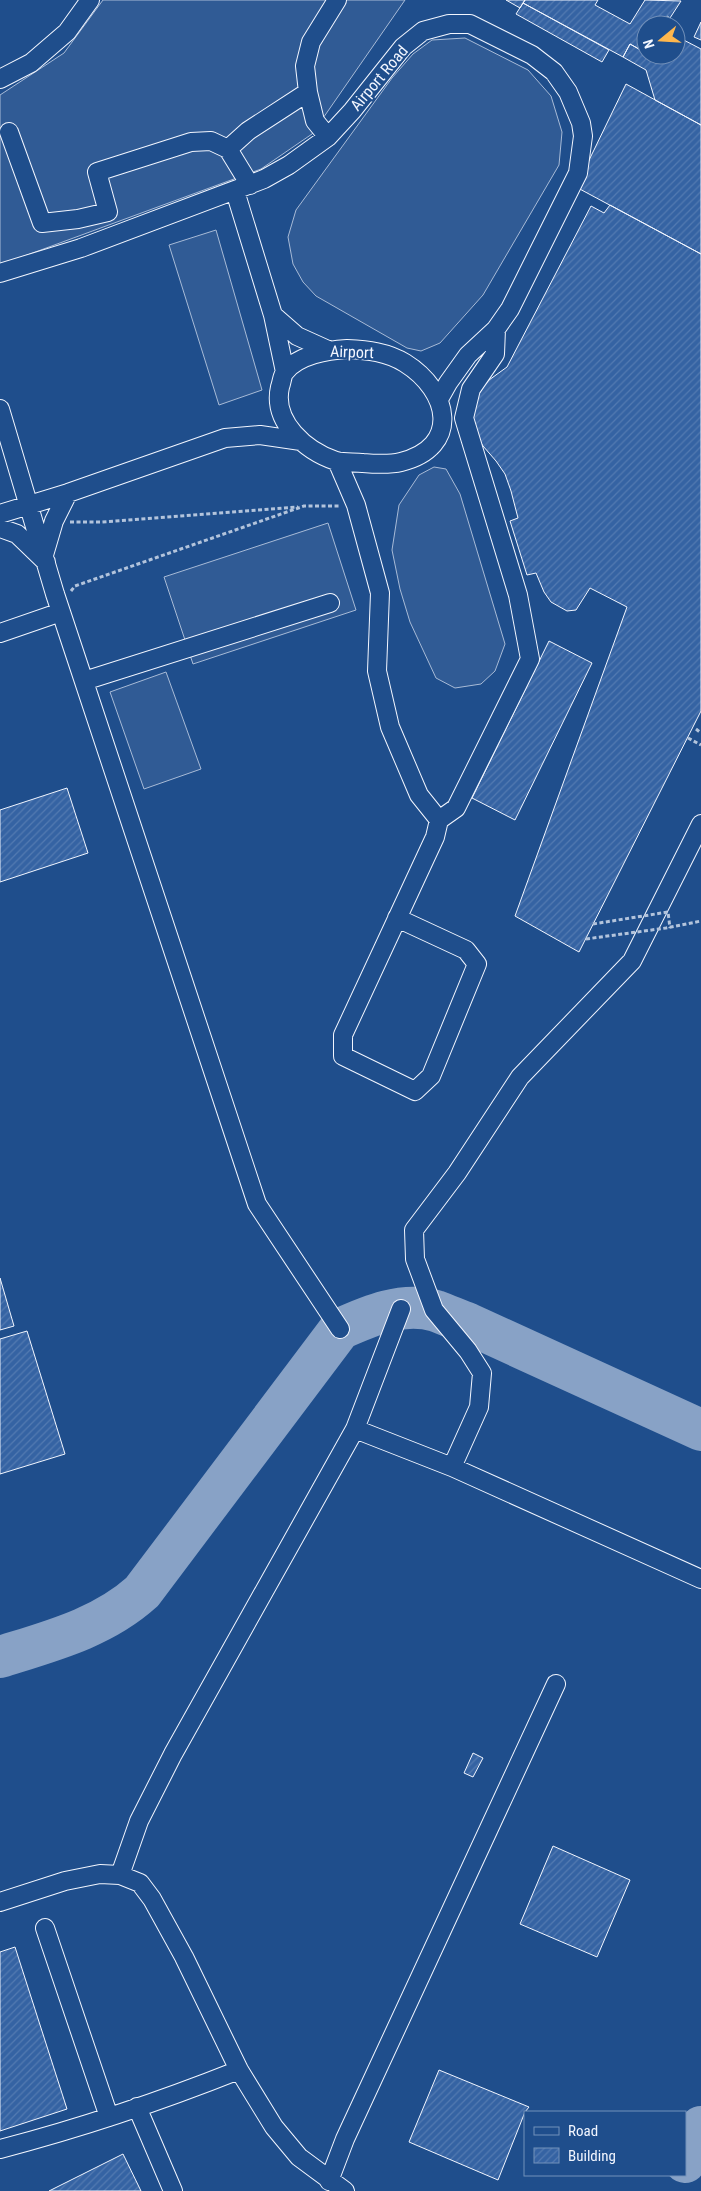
<svg xmlns="http://www.w3.org/2000/svg" width="701" height="2191" viewBox="0 0 701 2191" font-family="'Roboto Condensed',sans-serif">
<defs>
<pattern id="building-hatch" width="6" height="6" patternUnits="userSpaceOnUse" patternTransform="scale(1.25)"><rect width="6" height="6" fill="#3563a3"/><path d="M-1 1l2-2M0 6l6-6M5 7l2-2" fill="none" stroke="#537ab1"/></pattern>
</defs>
<rect width="100%" height="100%" fill="#1f4e8c"/>
<path fill="#305b95" stroke="#a8bbd7" d="M103 0H405L312 134 261 169 0 265V95L64 53Z
M465 38 528 70 551 96 562 132 559 165 483 295 440 343 421 351 407 348 316 296 303 282 293 264 288 237 296 210 392 78 413 54 432 40Z
M216 230 262 390 219 405 169 245Z
M434 467 446 469 460 494 505 644 495 671 481 684 455 688 436 678 410 622 400 589 392 550 399 505 419 475Z
M328 523 356 610 193 664 164 577Z
M166 672 201 769 144 789 110 692Z"/>
<g fill="none" stroke-linecap="round" stroke-linejoin="round">
<path stroke="#88a2c6" stroke-width="42" d="M0 1657C51 1641 102 1628 142 1592L340 1329C369 1316 403 1301 436 1311 447 1315 458 1320 469 1324L701 1430
M685 2162 701 2127"/>
</g>
<path fill="url(#building-hatch)" stroke="#f2f6ff" d="M506 0H525L520 8Z
M525 0H598L595 5 630 24 645 0 681 1 670 18 667 16 661 25H646V53L630 44 623 57 523 3Z
M523 3 609 50 602 62 516 14Z
M701 22V40L694 37Z
M676 36 701 49V125L655 100 646 70 623 57 630 44 646 53V55H676Z
M626 84 701 125V254L576 187Z
M610 205 701 254V711L579 952 515 916 627 607 590 588 576 610 567 611 551 602 544 592 536 573 527 575 510 521 518 518 511 491 505 474 496 461 483 446 473 430 472 409 477 394 489 380 507 367 591 206 604 213Z
M549 641 592 663 515 820 472 798Z
M67 788 88 853 0 882V810Z
M0 1278 14 1326 0 1330Z
M27 1331 65 1454 0 1474V1339Z
M473 1753 483 1758 473 1777 464 1773Z
M553 1846 630 1880 597 1957 520 1924Z
M15 1947 67 2109 0 2131V1952Z
M439 2070 529 2107 525 2112 498 2180 409 2142Z
M123 2154 141 2191H49Z"/>
<g fill="none" stroke-linecap="round" stroke-linejoin="round">
<defs>
<path id="minor" d="M0 79 31 63 67 32 90 0
M9 132 42 223 78 219 108 212 97 172 191 142 211 141 228 149 250 185
M328 137 315 121 308 92 305 66 311 42 337 0
M228 149 248 131 308 92
M235 191 273 315 285 372
M0 273 81 248 264 179 289 165 328 137 352 111 403 47 423 31 449 24H470L532 55 554 72 568 92 581 123 583 136 578 173 510 309 496 329 468 355 448 383 439 399
M273 315 297 336 328 350
M347 349C368 350 387 352 405 363 450 391 461 447 401 462 389 465 375 464 363 463 355 462 344 463 336 461 306 451 272 422 280 387 282 382 282 375 285 372 298 355 328 350 347 349Z
M0 409 55 594 257 1204 340 1329
M337 461 356 505 380 593 377 671 390 727 419 795 439 820 435 837 343 1035V1056L415 1091 431 1076 477 964 466 950 397 918
M0 514 68 493 225 438 260 435 301 441
M0 528 17 534 46 562
M44 555 54 521 68 493
M0 633 61 612
M84 681 330 603
M439 820 456 808 530 659 518 595 464 418 471 389 495 354 496 329
M355 1429 452 1467 701 1579
M452 1467 479 1407 482 1373 468 1351 434 1310 415 1259 414 1230 457 1173 520 1077 632 961 701 824
M120 1875 139 1821 173 1754 355 1429 401 1309
M0 1902 65 1881 100 1874 120 1875 140 1883 152 1899 184 1957 239 2070 274 2127 299 2157 345 2191
M45 1928 109 2117
M137 2107 173 2191
M0 2149C81 2128 161 2101 239 2070
M329 2181 345 2139 556 1684"/>
</defs>
<use href="#minor" stroke="#f2f6ff" stroke-width="20"/>
<path stroke="#b3c4dc" stroke-width="3" stroke-dasharray="4 2.5" stroke-linecap="butt" d="M70 522H102L298 507
M71 591 75 586 304 506H341
M696 729 701 733
M688 738 701 745"/>
<use href="#minor" stroke="#1f4e8c" stroke-width="18"/>
<path stroke="#b3c4dc" stroke-width="3" stroke-dasharray="4 2.5" stroke-linecap="butt" d="M593 924 668 912 670 928
M586 939 666 928 701 921"/>
</g>
<g text-anchor="middle" dominant-baseline="central" stroke-width="4" stroke-linejoin="round" paint-order="stroke">
<g font-size="16" fill="#f2f6ff" stroke="#1f4e8c">
<text transform="translate(379 78) rotate(-50)">Airport Road</text>
<text transform="translate(352 352) rotate(2)">Airport</text>
</g>
</g>
<rect x="524" y="2111" width="162" height="65" fill="#1f4e8c" stroke="#7391ba"/>
<rect x="534" y="2127" width="25" height="8" fill="#1f4e8c" stroke="#7391ba"/>
<text x="568" y="2136" font-size="15" fill="#f2f6ff">Road</text>
<rect x="534" y="2148" width="25" height="15" fill="url(#building-hatch)" stroke="#7391ba"/>
<text x="568" y="2161" font-size="15" fill="#f2f6ff">Building</text>
<g transform="translate(661 40) rotate(252)"><circle r="24" fill="#1f4e8c" stroke="#7391ba"/>
<path d="M0-4L9 19L0 12L-9 19Z" fill="#ffb74d"/>
<text y="-8" font-size="14" font-weight="bold" text-anchor="middle" fill="#f2f6ff">N</text>
</g>
</svg>
